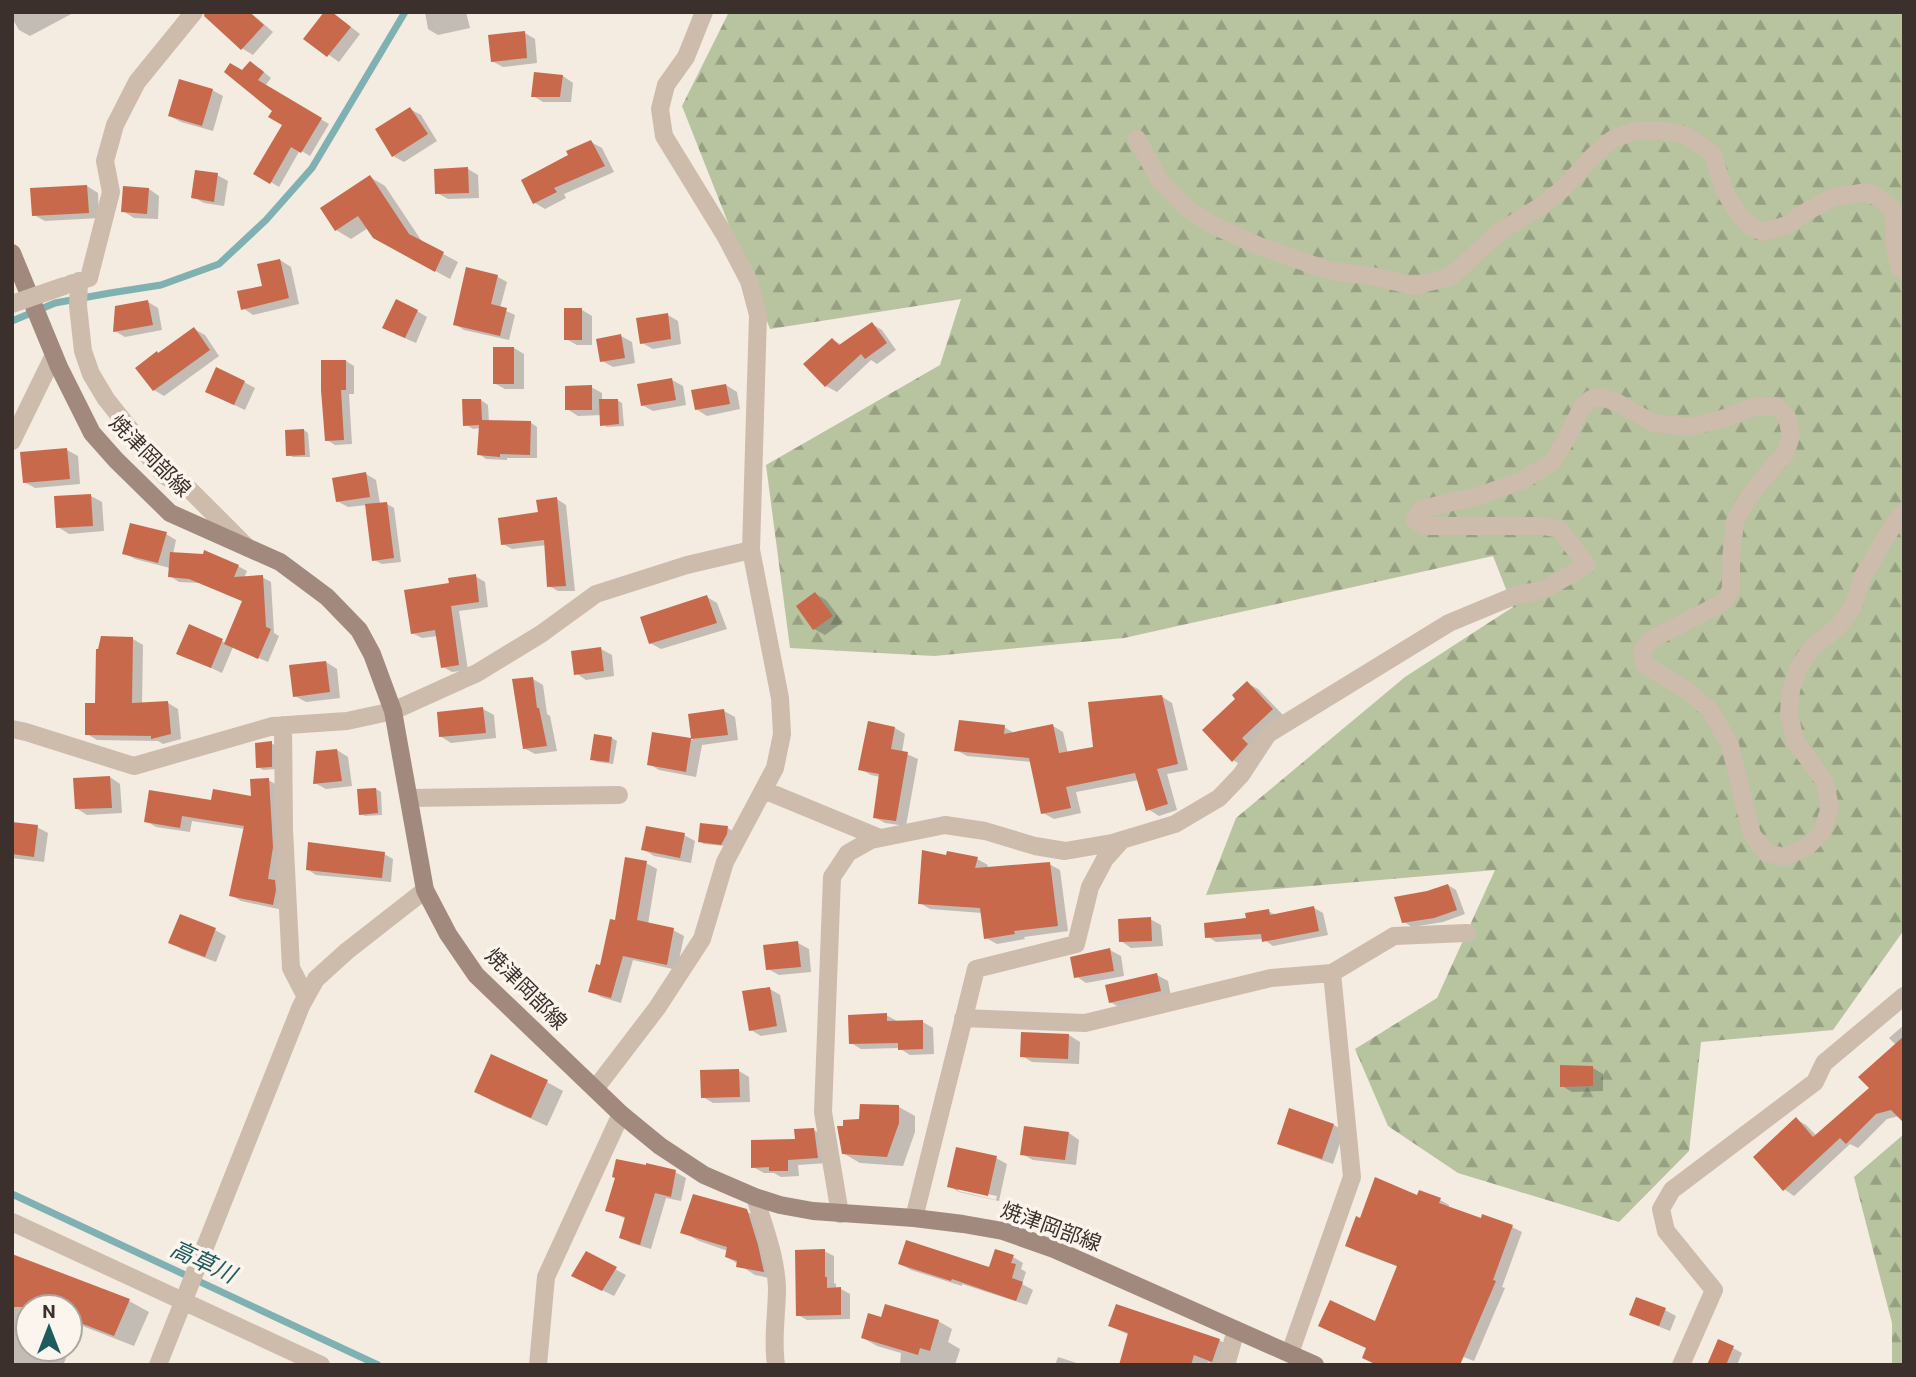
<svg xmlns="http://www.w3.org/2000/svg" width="1916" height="1377" viewBox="0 0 1916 1377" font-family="Roboto,'Noto Sans JP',sans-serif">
<defs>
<pattern id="forest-firs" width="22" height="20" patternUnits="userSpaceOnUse" patternTransform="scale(1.75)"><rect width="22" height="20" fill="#b8c4a0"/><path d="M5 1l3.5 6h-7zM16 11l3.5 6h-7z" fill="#97a083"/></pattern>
</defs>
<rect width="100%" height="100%" fill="#f4ebe1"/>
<path fill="url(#forest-firs)" d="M729 12H1904V930L1833 1030 1701 1042 1689 1151 1619 1222 1458 1173 1388 1126 1355 1049 1437 998 1495 870 1206 895 1236 818 1405 677 1513 607 1493 556 1124 638 934 656 790 648 766 465 940 365 961 299 770 329 682 106Z
M1904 1134V1365H1892V1323L1854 1177Z"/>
<path fill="#0003" fill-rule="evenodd" d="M12 12H75L30 36 19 30 12 18Z
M218 12H250L273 32 253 55 243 49 211 20Z
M425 12H466L470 28 438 35 428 29Z
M338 17 360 34 339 62 306 39Z
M525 33 535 39 537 63 503 67 492 61Z
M259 68 271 78 265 86 329 124 310 156 300 150 279 187 256 173 284 124 242 72Z
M563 76 573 83 571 102H543L533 96Z
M212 90 223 96 213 131 181 122 170 116Z
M410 109 421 115 437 141 404 162 393 156Z
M591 142 602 148 614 172 564 194 566 198 545 209 535 203 570 156Z
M468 169 478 175 479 198 448 199 437 193Z
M217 175 228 181 224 206 204 203 193 197Z
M370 177 385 186 423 243 458 262 450 279 390 246 368 228 351 239 336 230Z
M87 186 98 193 99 218 45 221 34 215Z
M149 189 159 196 158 219 134 218 123 211Z
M280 260 291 267 299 304 253 315 243 308 264 287Z
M468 269 498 277 507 282 500 308 515 315 509 340 464 330 455 324Z
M148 302 158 308 162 330 125 337 115 331Z
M582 310 592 316V345H577L566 339Z
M417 311 427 317 416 343 395 334Z
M668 315 678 321 681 344 653 349 642 343Z
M872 324 882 330 896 350 877 364 871 360 837 392 826 386 806 364 833 340 842 345Z
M194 329 205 335 219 356 164 396 154 390 159 354Z
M621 336 632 342 635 363 613 367 602 361Z
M514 348 524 354V389H505L494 383Z
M346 361 354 366V394H349L352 444 335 445 327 440Z
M672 380 683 386 686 405 653 411 642 405Z
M244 382 255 388 245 410 217 397Z
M726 385 737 392 740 409 707 416 696 409Z
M591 387 602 393V401L617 400 622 403 624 426 607 427 602 424V415L578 416 567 409Z
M481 400 488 405 489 422H530L537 427V458H507V460L486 459 479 454 481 428 473 429 465 424Z
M304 430 308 433 310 457H293L288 455Z
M67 450 78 456 80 484 35 488 24 482Z
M366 474 376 480 380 504H387L394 508 401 562 382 564 374 560 367 505 348 507 337 501Z
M91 496 102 502 104 531 69 534 58 527Z
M557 499 566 505 575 591H558L549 586 547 545 512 549 503 544Z
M166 534 176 540 173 554 238 566 247 571 244 578 262 577 271 582 274 633 279 636 268 662 233 647 222 673 179 653 190 627 226 643 244 602 200 583 179 582 170 576V568L135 559 124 553Z
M475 576 485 582 488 607 459 611 468 670 452 672 443 667 438 636 422 638 412 633 451 585Z
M816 594 826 600 843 622 825 635 814 629Z
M707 597 717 603 727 629 661 649 650 643Z
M133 639 143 645 142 704 168 703 178 709 181 739 163 744 158 741 97 740 87 734 97 705Z
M601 649 612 655 614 676 586 680 576 673Z
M326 662 337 669 340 698 306 702 295 696Z
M533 679 543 685 547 714 550 716 557 751 535 754 524 748Z
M1247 683 1258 689 1283 715 1243 766 1233 760 1238 699Z
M1161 696 1172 703 1188 770 1167 774 1177 810 1159 816 1148 809 1139 780 1076 792 1081 813 1054 819 1043 813 1032 762 967 756 956 750 1004 727 1016 734 1053 726 1063 732 1068 754 1095 748Z
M483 709 494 715 496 738 451 743 440 736Z
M724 711 735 717 738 740 702 745 696 777 659 770 649 764 654 734 693 740 690 716Z
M895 728 905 734 902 752 918 759 906 826 885 823 874 817 880 777 871 775 860 769Z
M595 736 612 738 617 741 613 764 597 762 592 759Z
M271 743 276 746V769L263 770 258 767Z
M337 750 348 757 352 786 326 789 315 783Z
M110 777 120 784 122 813 87 815 76 808Z
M268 780 279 786 283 910 241 901 231 895 245 829 192 821 190 832 156 827 146 821 213 802 253 798Z
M376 789 381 792 382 815 365 816 360 813Z
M12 824 37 827 48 833 44 862 12 858Z
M728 828 732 831 726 846 704 844 700 841Z
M684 835 695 841 691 863 654 856 643 849Z
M384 854 393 859 391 882 316 875 307 869Z
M948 857 977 859 988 865 987 869 1049 864 1060 870 1068 931 1024 937 1025 939 997 944 986 938 982 913 930 909 920 903Z
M646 863 657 869 648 924 673 930 684 936 677 970 633 960 621 1003 601 997 590 991 617 922Z
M1448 885 1456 890 1465 914 1443 922 1412 927 1404 922 1427 892Z
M1314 908 1323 913 1328 935 1273 946 1263 939 1216 942 1207 936 1268 911 1276 915Z
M1150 919 1161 925 1163 946 1131 948 1121 941Z
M215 930 226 936 216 962 181 949 171 942Z
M798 943 809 949 811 972 779 975 768 969Z
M1110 950 1121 956 1124 976 1086 983 1076 976Z
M1157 975 1168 981 1171 997 1121 1008 1110 1002Z
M770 989 780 995 787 1032 761 1036 751 1030Z
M886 1015 897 1021 923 1022 933 1028 934 1054 910 1055 899 1048 861 1049 851 1043Z
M1904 1025V1121L1899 1116 1887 1119 1858 1148 1850 1144 1794 1196 1784 1189 1796 1119 1806 1125 1817 1136 1872 1088 1896 1045 1889 1038Z
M1023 1034 1069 1035 1080 1042 1079 1064 1032 1062 1022 1056Z
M1593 1068 1603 1074V1091L1572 1092 1562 1086Z
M739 1071 749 1077 750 1102 713 1103 703 1097Z
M547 1082 563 1091 547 1126 492 1101 476 1091Z
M899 1107 915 1116V1132L903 1166 860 1163 843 1153 861 1121Z
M1290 1110 1334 1125 1344 1131 1333 1164 1290 1149 1279 1143Z
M814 1130 824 1136 828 1163 798 1165 799 1176 781 1177 774 1173H764L753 1167Z
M1069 1133 1079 1140 1076 1165 1033 1160 1022 1154Z
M996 1158 1007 1164 999 1201 959 1192 949 1186ZM958 1188 997 1196 996 1200 958 1191Z
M675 1172 686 1178 681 1201 666 1198 651 1249 631 1243 621 1237 626 1219 607 1210 617 1178Z
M1418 1197 1440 1200 1449 1205 1448 1208 1482 1220 1512 1227 1522 1232 1502 1287 1505 1288 1474 1361 1376 1323 1399 1267 1356 1251 1347 1246 1361 1220Z
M746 1211 763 1221 780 1280 755 1275 727 1257 728 1251 699 1241 683 1232Z
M824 1251 834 1256V1283L836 1284V1289H841L850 1294V1319L807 1320 798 1315Z
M587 1254 626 1275 614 1296 584 1281Z
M12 1256 129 1301 149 1312 134 1346 80 1325 70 1348V1307H28V1349H70L63 1365H12Z
M1013 1257 1023 1263 1021 1269 1026 1272 1022 1284 1033 1290 1027 1305 962 1284V1286L911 1270 900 1264 990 1269Z
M1665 1310 1676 1316 1670 1331 1642 1320 1631 1314Z
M882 1319 938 1321 952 1329 948 1342 960 1349 955 1365H900L901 1353 877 1346 863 1338Z
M1110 1326 1219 1340 1233 1348 1227 1365H1216L1208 1362 1207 1365H1121L1129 1335Z
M1733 1348 1742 1353 1737 1365H1709Z
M1058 1357 1083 1365H1055Z"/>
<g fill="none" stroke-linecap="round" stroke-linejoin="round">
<path stroke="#7fb0b2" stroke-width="7" d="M12 321 55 303 110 293 161 285 219 264 266 220 312 168 405 12
M12 1194 378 1365"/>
</g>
<path fill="#c8694b" d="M205 12H249L264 25 241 50 204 16Z
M324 12H332L351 27 327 57 303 39Z
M525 31 527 58 491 62 488 35Z
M250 61 264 72 258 80 322 118 301 153 291 147 270 184 253 174 282 125 268 117 272 111 224 72 230 63 242 70Z
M534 72 563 75 560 97H531Z
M179 79 213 89 202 126 168 116Z
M410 107 428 134 392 157 375 129Z
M591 140 605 166 554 188 557 192 533 204 521 180 568 155 566 151Z
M468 167 469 193 435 194 434 169Z
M195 170 218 173 214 202 191 198Z
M370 175 409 234 444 252 435 272 373 238 358 216 335 231 320 208Z
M87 185 89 213 32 216 30 188Z
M123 186 149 188 147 214 121 212Z
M280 259 289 298 241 310 237 291 262 286 257 264Z
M466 267 498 275 491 304 507 308 500 336 453 325Z
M396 299 418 310 405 338 382 328Z
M148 300 153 325 113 332 115 306Z
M564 308H582V340H564Z
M668 313 671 339 640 344 636 318Z
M872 322 887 343 865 359 861 354 825 387 803 364 832 338 839 345Z
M194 327 210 350 153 391 135 368 157 351 158 353Z
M621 334 625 358 600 362 596 339Z
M493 347H514V384H493Z
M321 360H346V390H341L344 440 325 441 321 390Z
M216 367 245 381 234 405 205 392Z
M672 378 676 400 641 406 637 384Z
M726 384 730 404 695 410 691 390Z
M592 385V410H565V386Z
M462 399H481L482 420 531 421 530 455 500 454V457L477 455 479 425 463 426Z
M599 399H618L619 424 600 426Z
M304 429 305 455 286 456 285 430Z
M67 448 70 479 23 483 20 452Z
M366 472 370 497 336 502 332 478Z
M91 494 93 526 56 528 54 496Z
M557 497 566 586 547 587 544 540 501 545 498 518 538 512 536 500Z
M387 502 394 558 372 561 365 504Z
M130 523 167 532 158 563 122 554Z
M204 550 239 565 234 577 263 575 266 627 271 629 258 659 224 644 242 601 189 579 168 577 170 552 203 554Z
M476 574 479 602 451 606 459 665 441 668 435 630 411 634 404 590 449 583 448 578Z
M815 592 833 616 813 630 796 606Z
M707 595 717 623 649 644 640 617Z
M189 624 223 639 211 668 176 654Z
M101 636 133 637 132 703 168 701 171 734 151 739V736L85 735V703H95L96 649H98Z
M601 647 604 671 574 675 571 651Z
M326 661 330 692 293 697 289 665Z
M533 677 537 708H539L547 746 523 749 512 679Z
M1247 681 1273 709 1242 738 1248 744 1232 762 1202 730 1235 699 1232 695Z
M1162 695 1178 764 1157 769 1168 804 1146 811 1135 773 1066 787 1071 808 1041 814 1029 758 954 751 959 720 1005 725 1004 734 1053 724 1059 753 1093 747 1088 702Z
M483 707 486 733 439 737 437 712Z
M724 709 728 735 691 739 686 772 647 765 652 732 691 738 688 714Z
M868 721 895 727 891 749 908 752 896 821 873 818 879 774 858 770Z
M594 734 612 737 609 762 590 760Z
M272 741V767L256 768 255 743Z
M337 749 342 781 313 784 316 751Z
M110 776 112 808 75 809 73 778Z
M269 778 273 847 268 879 275 880 276 890 273 905 229 896 244 826 182 816 180 828 144 822 149 790 211 800 213 789 251 796 250 779Z
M376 788 378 813 359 815 357 789Z
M12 822 38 825 34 857 12 854Z
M700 823 728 826 727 834 721 845 698 842Z
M646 826 685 833 680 858 641 850Z
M308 842 385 852 382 878 306 870Z
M922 850 946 855 947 851 978 857 975 868 1050 862 1058 926 1014 931 1015 934 984 939 980 908 918 904Z
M625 857 647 861 637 920 674 928 667 965 623 956 611 998 588 992 596 964 600 965 610 919 615 920Z
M1448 884 1457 910 1434 918 1402 923 1394 897 1427 891Z
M1314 906 1319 931 1262 942 1261 934 1205 938 1204 923 1246 918 1245 913 1269 909 1270 915Z
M180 914 216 928 205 957 168 943Z
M1151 917 1152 941 1119 942 1118 919Z
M798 941 801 967 766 970 763 945Z
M1110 948 1114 971 1074 978 1070 957Z
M1157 973 1161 991 1109 1003 1105 985Z
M770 987 777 1026 749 1031 742 991Z
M887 1013V1021L923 1020V1049L898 1050V1043L849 1044 848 1015Z
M1021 1032 1069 1034 1068 1059 1020 1057Z
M1904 1036V1123L1891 1110 1876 1114 1846 1144 1840 1138 1783 1191 1753 1157 1796 1117 1813 1137 1869 1088 1858 1077Z
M491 1054 548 1080 531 1118 474 1092Z
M1560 1065 1593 1066V1086L1560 1087Z
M739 1069 740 1097 701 1098 700 1070Z
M860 1104 899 1105V1123L887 1157 842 1154 837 1126H843V1120L859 1119Z
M1289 1108 1334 1124 1322 1159 1277 1144Z
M1024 1126 1069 1132 1065 1160 1020 1155Z
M814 1128 818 1158 788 1160V1171H769V1167L751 1168V1140L795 1139 794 1129Z
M956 1147 997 1156 988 1196 947 1187Z
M616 1159 646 1165V1163L676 1170 671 1197 655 1193 640 1245 619 1238 625 1217 605 1211 615 1178 612 1177Z
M1375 1177 1417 1195 1419 1190 1441 1198 1439 1203 1481 1218 1482 1214 1513 1225 1493 1280 1496 1281 1460 1365H1377L1362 1358 1366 1348 1318 1326 1330 1300 1375 1321 1397 1266 1345 1246 1356 1216 1360 1218Z
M693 1194 747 1209 758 1245 764 1272 736 1267 737 1261 725 1257 727 1247 680 1233Z
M906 1240 989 1267 995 1249 1014 1255 1011 1263 1016 1264 1012 1278 1023 1282 1016 1301 952 1279 951 1281 898 1264Z
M825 1249V1277H827V1288L841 1287V1315L796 1316 795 1250Z
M586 1251 617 1267 602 1291 571 1276Z
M12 1254 130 1299 114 1336 70 1319V1307H12Z
M1636 1297 1666 1308 1659 1326 1629 1315Z
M885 1304 939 1320 930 1351 920 1348 918 1355 861 1338 868 1313 881 1317Z
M1116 1304 1220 1339 1212 1362 1194 1355 1191 1365H1119L1128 1333 1108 1326Z
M1718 1339 1734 1346 1726 1365H1707Z"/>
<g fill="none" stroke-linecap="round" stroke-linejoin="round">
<path stroke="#cdbbac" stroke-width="18" d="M1137 139 1160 181 1188 209 1213 225 1259 246 1330 271 1372 276 1413 286 1450 277 1498 233 1541 206 1565 187 1593 156 1613 139 1635 131 1658 130 1685 135 1712 153 1725 192 1739 214 1750 226 1763 232 1787 225 1806 212 1834 197 1868 192 1882 200 1892 209 1895 223V247L1899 268 1904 271
M79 281 78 306 83 351 91 374 106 399 129 428 152 461 165 476 190 490 248 548
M70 284 89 278 111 192 105 161 115 125 137 82 194 12
M12 441 54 355
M283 725 284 830 291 968 306 997
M12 729 26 732 134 766 273 726 347 721 393 711 477 673 541 634 596 594 687 565 751 550
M764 790 880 838
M409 798 619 795
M963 1018 1085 1023 1271 978 1332 973 1394 936 1467 933
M595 1089 657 1008 702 939 725 862 775 768 782 734 780 698 751 550 758 315 749 281 726 237 664 136 660 109 666 85 686 57 704 12
M755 1197C764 1227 776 1256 777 1288 777 1314 772 1339 776 1365
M840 1214 823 1112 832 877 848 853 871 840 945 825 985 831 1035 846 1065 851 1112 843 1175 824 1219 798 1241 775 1268 734 1449 623 1514 596 1545 589 1587 565 1559 529 1543 526H1425L1415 520 1421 509 1482 495 1523 480 1552 462 1565 441 1582 407 1591 399 1602 397 1618 403 1653 423 1689 427 1722 419 1754 407 1776 406 1787 417 1791 436 1785 455 1776 463 1747 499 1735 522 1731 560V589L1724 602 1652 639 1642 651 1645 665 1689 692 1710 710 1730 745 1752 835 1767 853 1784 857 1807 847 1822 832 1830 807 1825 782 1795 741 1789 713 1791 690 1799 666 1812 648 1837 628 1852 608 1863 576 1894 524 1904 512
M914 1218 976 969 1076 944 1090 887 1105 859 1122 840
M12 1222 321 1365
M1290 1353 1352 1177 1332 973
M158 1365 301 1006 316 979 347 951 425 890
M538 1365 546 1277 621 1114
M1226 1365 1236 1330
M1681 1365 1714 1290 1666 1231 1661 1209 1672 1190 1815 1082 1824 1063 1904 996"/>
<path stroke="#a18a7d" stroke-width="18" d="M12 253 59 367 92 433 116 460 170 513 280 562 327 597 359 630 372 654 393 711 425 890 448 934 476 975 621 1114 660 1146 704 1175 755 1197 780 1205 813 1211 914 1218 963 1224 1003 1231 1054 1249 1315 1365"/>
<path stroke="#cdbbac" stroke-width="18" d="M12 304 64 286"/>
</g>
<g text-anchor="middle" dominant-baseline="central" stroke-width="7" stroke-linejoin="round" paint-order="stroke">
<g font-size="21" fill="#3b302b" stroke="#fbf5ee">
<text transform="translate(150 456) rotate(45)">焼津岡部線</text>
<text transform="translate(526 989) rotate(45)">焼津岡部線</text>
<text transform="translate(1051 1227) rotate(20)">焼津岡部線</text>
</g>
<g font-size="23" font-style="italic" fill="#1f5a5e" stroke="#fbf5ee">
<text transform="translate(203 1262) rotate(25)">高草川</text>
</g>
</g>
<rect width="1916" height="1377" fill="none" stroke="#3b302b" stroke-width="28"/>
<g transform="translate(49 1328)"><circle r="33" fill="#fbf5ee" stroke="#aea6a0" stroke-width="2"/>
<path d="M0-5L12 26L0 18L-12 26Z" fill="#1f5a5e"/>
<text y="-10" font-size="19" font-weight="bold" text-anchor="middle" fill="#3b302b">N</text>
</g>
</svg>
